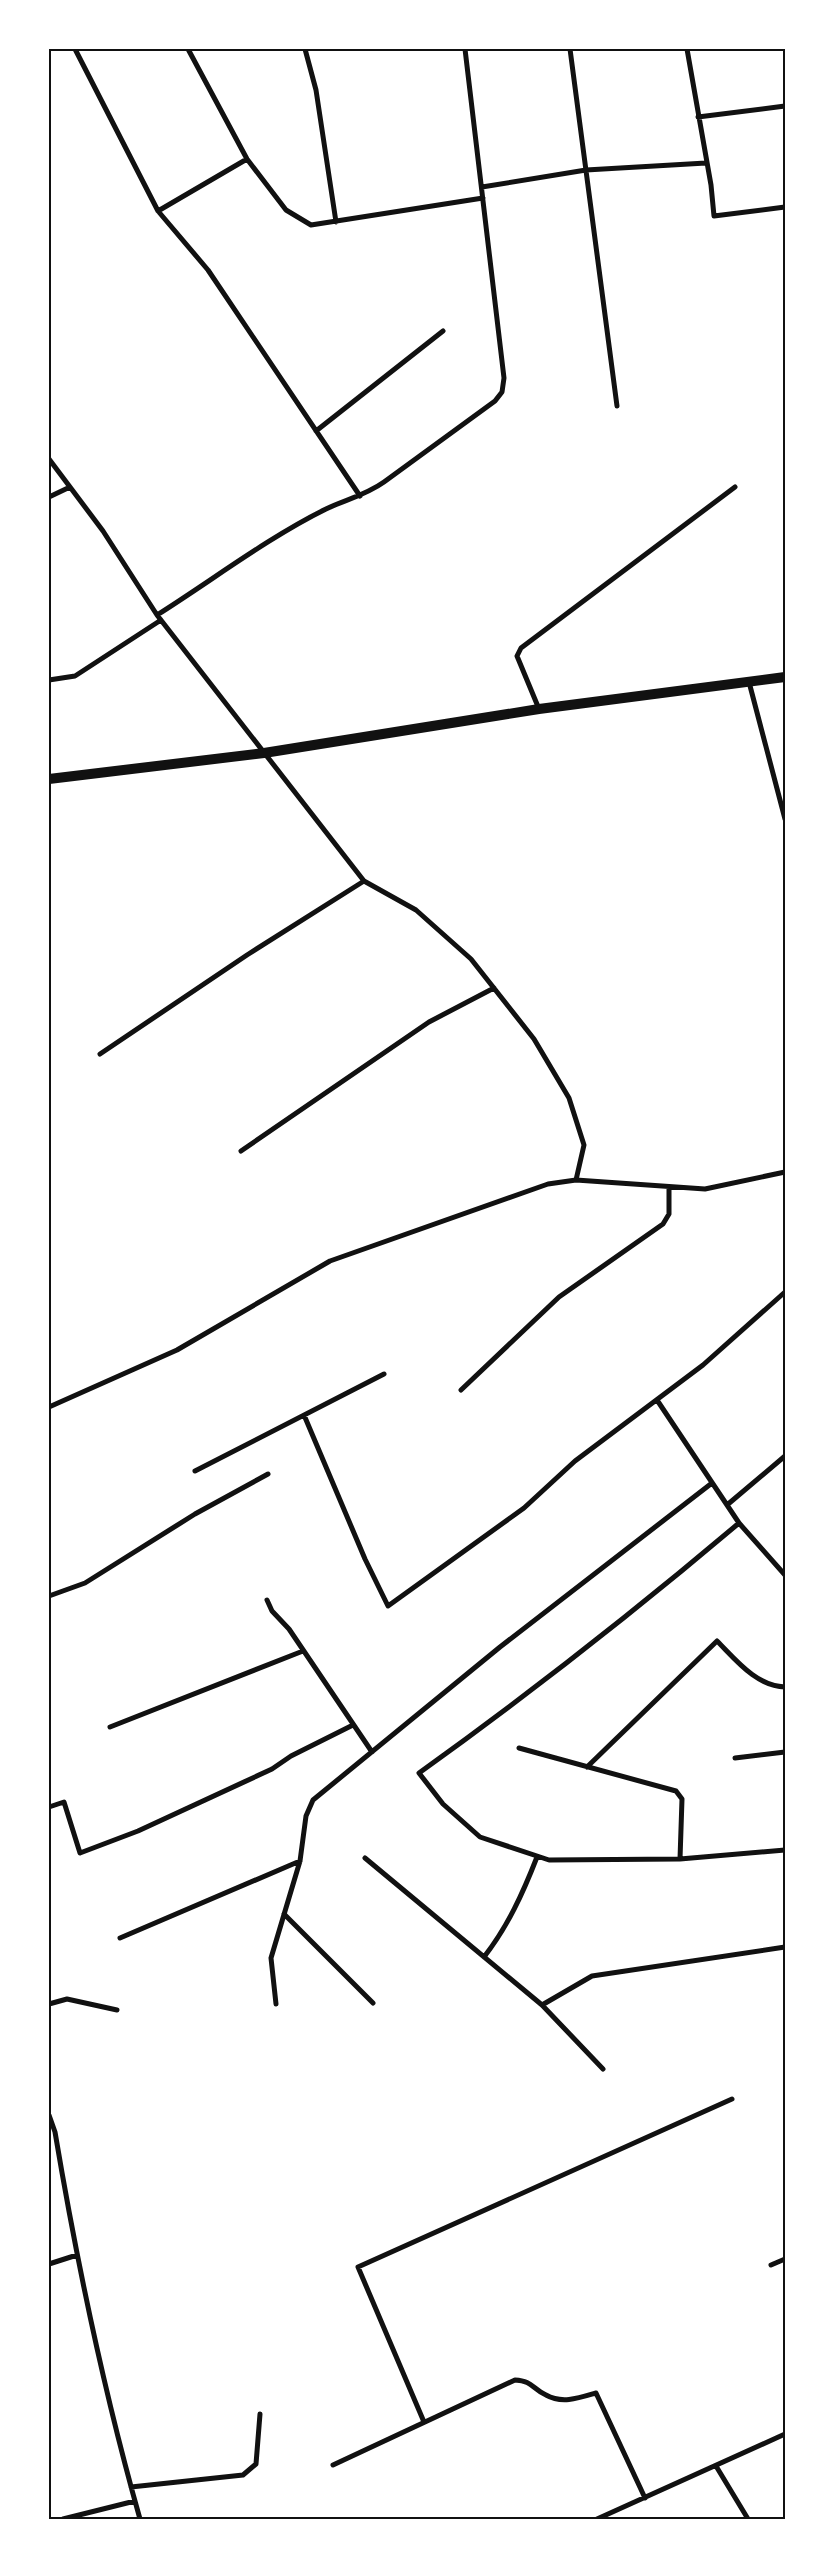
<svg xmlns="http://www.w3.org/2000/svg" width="834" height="2568" viewBox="0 0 834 2568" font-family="Lato,sans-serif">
<rect width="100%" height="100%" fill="#fff"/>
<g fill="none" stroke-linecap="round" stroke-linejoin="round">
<path stroke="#111" stroke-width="5" d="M75 49 158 211 208 270 360 496
M188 49 247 159 286 210 311 225 483 198
M305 49 316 90 336 222
M570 49 617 406
M687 49 711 185 714 216 785 207
M698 117 785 106
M482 187 586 170 706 163
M158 211 247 159
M316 431 443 331
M49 459 103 531 157 615 364 881 416 910 471 959 534 1039 569 1098 584 1145 576 1180
M49 497 70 487
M157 615C211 581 269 537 326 509 345 500 366 495 384 482L495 401 502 392 504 378 465 49
M49 680 75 676 161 620
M749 682 785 819
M539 709 517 656 521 648 735 487
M100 1054 247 955 364 881
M241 1151 429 1022 494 988
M461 1390 559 1297 663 1224 669 1214V1187
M657 1400 739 1523 785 1575
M49 1407 177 1350 330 1261 548 1184 576 1180 705 1189 785 1172
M304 1415 365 1559 388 1606 524 1508 575 1461 703 1365 785 1292
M195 1471 384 1374
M727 1505 785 1456
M739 1523C635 1611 529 1694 419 1773L443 1804 480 1837 549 1860 680 1859 785 1850
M49 1596 85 1583 195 1514 268 1474
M267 1600 272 1611 289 1629 372 1752
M110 1727 303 1651
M519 1748 676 1791 682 1799 680 1859
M735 1758 785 1752
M587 1767 717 1641C736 1660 756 1686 785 1687
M49 1807 64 1802 80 1853 138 1831 272 1769 291 1756 353 1725
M365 1858 542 2005 603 2069
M284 1914 373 2003
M120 1938 300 1861
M484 1957C508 1926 523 1893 537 1857
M49 2004 67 1999 117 2010
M276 2004 271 1958 300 1861 306 1816 313 1800 500 1647 712 1483
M542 2005 592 1976 785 1947
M49 2115 55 2132C77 2263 104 2392 140 2519
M49 2264 77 2255
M771 2265 785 2259
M424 2422 358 2267 732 2099
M333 2465 515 2380C533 2381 531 2388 546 2395 562 2404 579 2398 596 2393L645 2498
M716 2466 748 2519
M131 2487 243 2475 256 2464 260 2414
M63 2519 135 2501
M597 2519 785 2434"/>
<path stroke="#111" stroke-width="10" d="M49 779 264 753 539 709 785 677"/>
</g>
<rect width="834" height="2568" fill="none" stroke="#ffffff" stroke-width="100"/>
<rect x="50" y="50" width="734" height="2468" fill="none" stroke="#111" stroke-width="2"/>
</svg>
